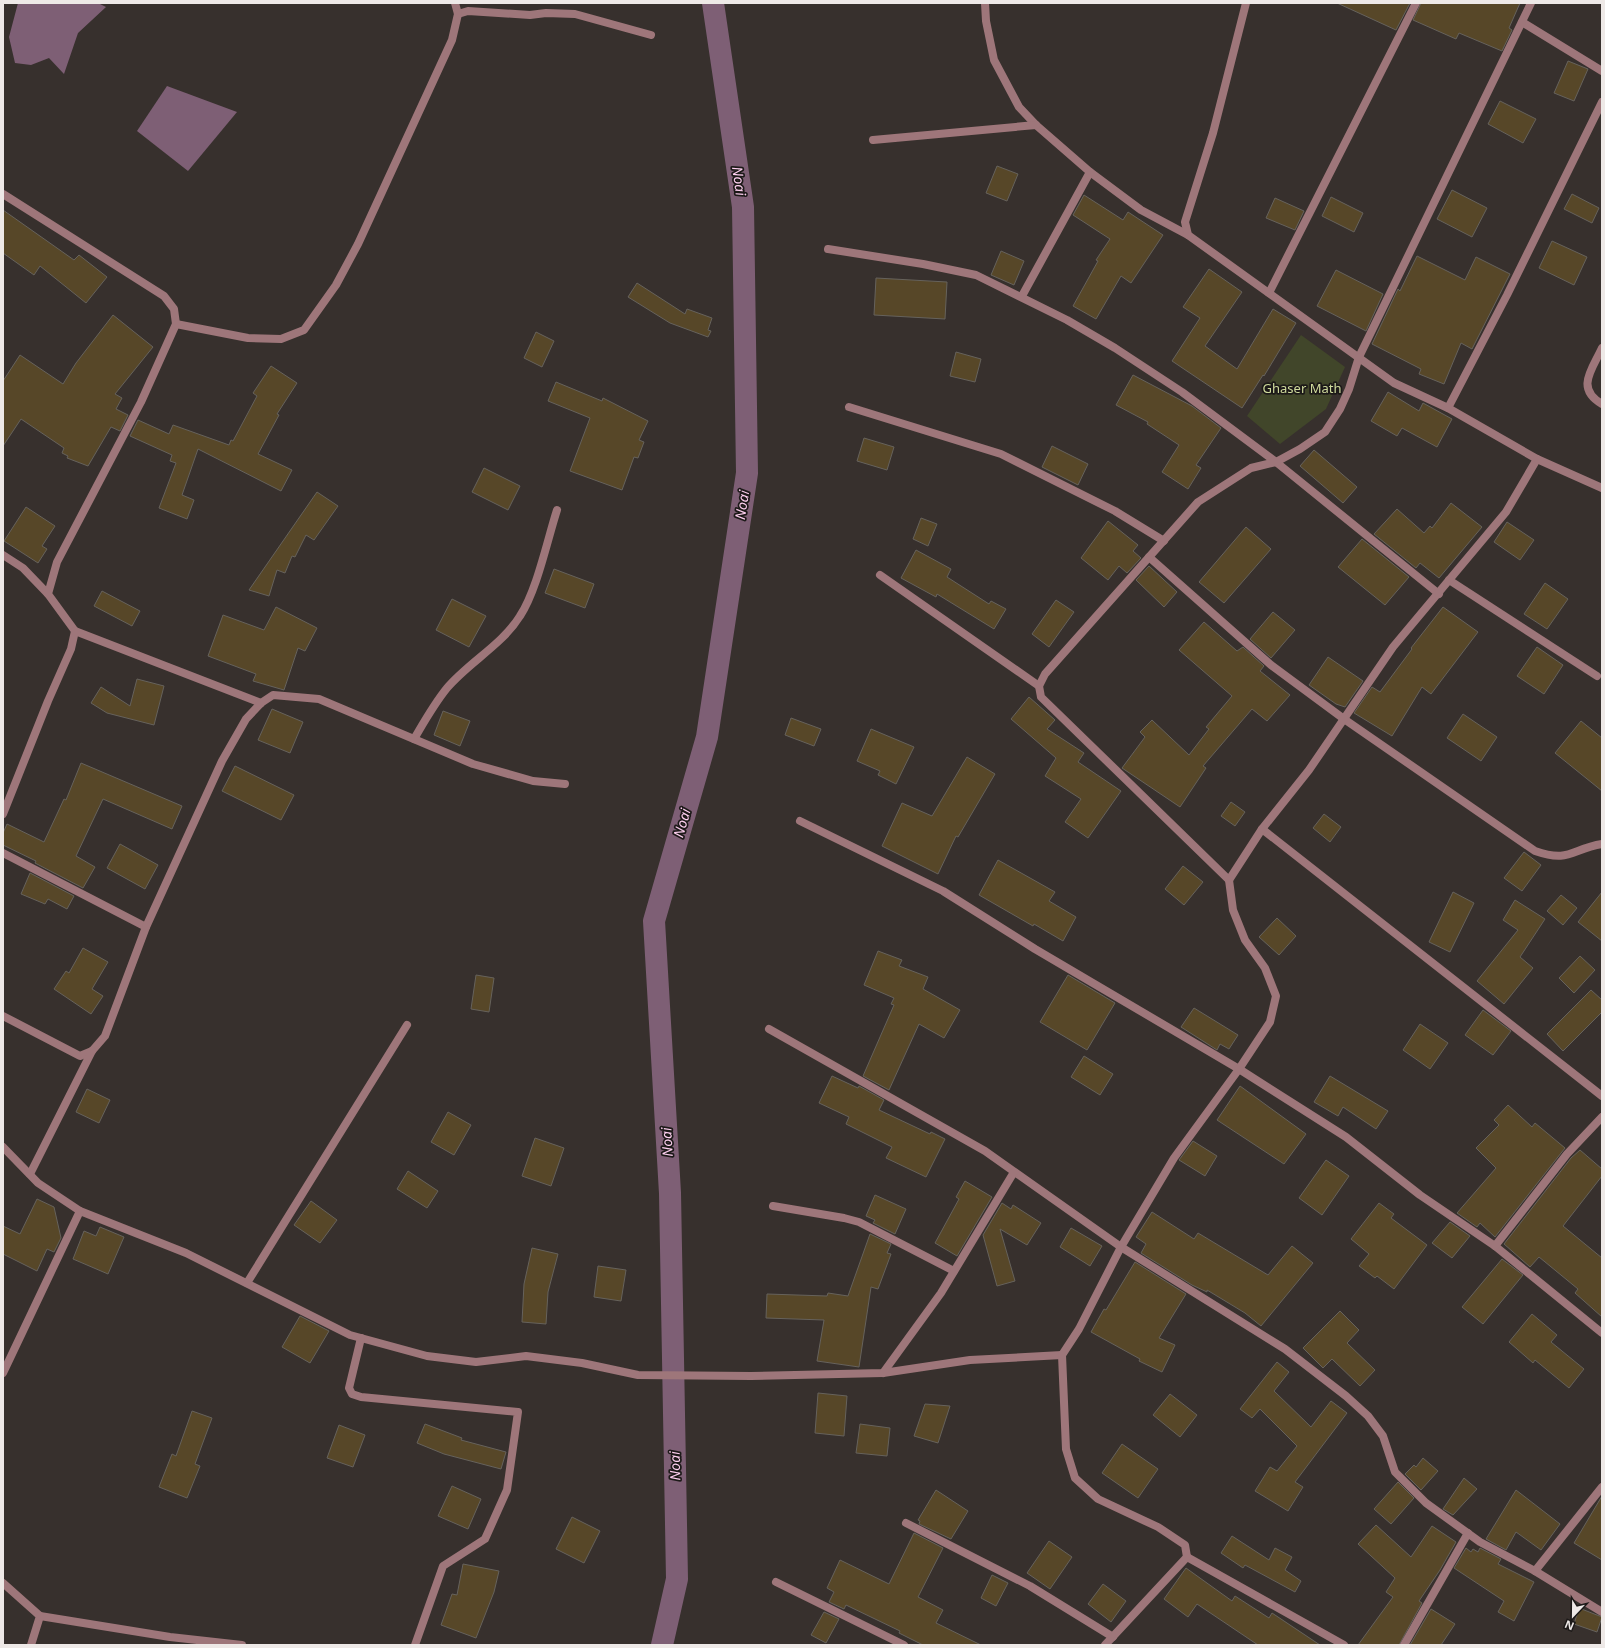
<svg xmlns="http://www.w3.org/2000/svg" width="1605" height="1648" font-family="'Noto Sans',sans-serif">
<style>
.green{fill:#41462a}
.water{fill:#7e5f75}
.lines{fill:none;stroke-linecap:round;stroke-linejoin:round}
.canal{stroke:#7e5f75;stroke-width:22}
.building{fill:#574728;stroke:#66625c}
.minor{stroke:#9e767a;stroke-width:8}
.tertiary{stroke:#9e767a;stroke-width:8}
.labels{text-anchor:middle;stroke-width:3.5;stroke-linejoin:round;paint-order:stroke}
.park-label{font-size:13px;fill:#cfda9c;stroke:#1c1918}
.water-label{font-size:14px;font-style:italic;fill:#fed0f0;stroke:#1c1918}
</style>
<rect width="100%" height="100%" fill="#37302d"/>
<path class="green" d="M1301,335L1345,367L1326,409L1280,444L1247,416Z"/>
<g class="water">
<path d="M18,3H98L106,7L78,33L64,74L49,58L31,65L15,63L9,37Z"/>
<path d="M167,86L237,112L188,171L137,131Z"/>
</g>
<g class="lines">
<path class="canal" d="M662,1645L677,1579L670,1193L654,921L707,737L747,473L743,207L713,3"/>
</g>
<g class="building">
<path d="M1337,3H1410L1396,30Z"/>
<path d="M1421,3H1520L1509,28L1512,30L1502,51L1459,33L1456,39L1413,20Z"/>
<path d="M1568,61L1588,69L1574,101L1554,93Z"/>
<path d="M1500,101L1536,119L1523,143L1488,124Z"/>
<path d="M997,166L1018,174L1007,201L986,193Z"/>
<path d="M1452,190L1487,208L1472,237L1437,219Z"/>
<path d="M1572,194L1599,208L1592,223L1564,209Z"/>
<path d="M1084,195L1123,220L1128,212L1163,235L1131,283L1121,276L1096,319L1073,306L1098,261L1096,260L1110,239L1073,215Z"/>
<path d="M1331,197L1363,213L1354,232L1322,216Z"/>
<path d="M1275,198L1304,211L1295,230L1266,218Z"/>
<path d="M3,210L74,260L79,255L107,277L86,303L40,266L34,275L3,253Z"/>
<path d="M1552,241L1587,257L1574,285L1539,268Z"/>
<path d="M1001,251L1024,261L1014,285L991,275Z"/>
<path d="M1417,256L1465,280L1476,257L1510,274L1472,349L1461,343L1444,384L1419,374L1421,369L1372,344L1398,289L1400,291Z"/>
<path d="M1209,269L1242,292L1205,346L1237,369L1273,309L1296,323L1264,376L1263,375L1242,408L1172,361L1200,318L1183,307Z"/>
<path d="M1336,270L1383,294L1366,331L1317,306Z"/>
<path d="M876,278L947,282L945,319L874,315Z"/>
<path d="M637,283L685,314L687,309L712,318L708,330L711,331L708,337L670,323L628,297Z"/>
<path d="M113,315L153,347L115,394L122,398L116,409L128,415L120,431L111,427L88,466L67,458L68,456L62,453L64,448L21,419L3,446V381L20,355L63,384L76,363Z"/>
<path d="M536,332L554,341L542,367L524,358Z"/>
<path d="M956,352L981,359L975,382L950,376Z"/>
<path d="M271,366L297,383L277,414L279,415L258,454L292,470L281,491L198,449L182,495L194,500L187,519L159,508L176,463L170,461L172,455L130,436L138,420L169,434L173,425L229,445L231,440L233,441L257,396L253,393Z"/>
<path d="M1133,375L1192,406L1221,428L1196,465L1201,468L1188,489L1162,472L1179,445L1147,424L1148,422L1116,405Z"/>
<path d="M556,382L602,401L603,398L648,421L639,440L644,442L638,458L634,457L622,490L570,471L590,418L548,401Z"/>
<path d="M1388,392L1419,411L1423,403L1452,419L1437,447L1402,428L1397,436L1371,421Z"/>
<path d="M864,438L894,447L887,470L857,461Z"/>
<path d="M1052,446L1088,464L1078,485L1042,467Z"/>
<path d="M1314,450L1357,487L1343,503L1300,466Z"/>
<path d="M484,468L520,486L508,510L472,492Z"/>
<path d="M317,492L338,506L314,540L306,535L295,557L292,556L285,573L277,570L269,596L249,590Z"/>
<path d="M1451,503L1482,527L1439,578L1420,563L1416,568L1374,534L1397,509L1424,533L1430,526L1432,528Z"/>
<path d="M26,507L55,526L42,546L47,549L38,563L4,541Z"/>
<path d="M921,518L937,524L928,546L913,539Z"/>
<path d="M1108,521L1138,545L1133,551L1141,558L1127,573L1119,566L1108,580L1081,558Z"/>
<path d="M1507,522L1534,540L1520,560L1494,542Z"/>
<path d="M1246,527L1271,549L1224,603L1199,582Z"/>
<path d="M1362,539L1409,577L1385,605L1338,567Z"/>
<path d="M916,550L951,569L947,577L989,604L991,601L1006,609L994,629L937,594L936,597L901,578Z"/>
<path d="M1149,566L1177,592L1164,607L1136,580Z"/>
<path d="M554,569L594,584L585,608L545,593Z"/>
<path d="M1545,583L1568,599L1547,629L1524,614Z"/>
<path d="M102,591L140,611L132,626L94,606Z"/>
<path d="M452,599L486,616L469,647L436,630Z"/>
<path d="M1056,600L1074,612L1049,647L1032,634Z"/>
<path d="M276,607L317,628L305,651L298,648L284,690L253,681L256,674L208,656L223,615L264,630Z"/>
<path d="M1443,607L1478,632L1431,694L1422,687L1392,736L1354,713L1372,687L1380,692L1412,649L1411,648Z"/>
<path d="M1273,612L1295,630L1271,658L1250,639Z"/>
<path d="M1204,622L1237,651L1243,647L1264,666L1260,671L1290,695L1267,721L1252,709L1203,766L1206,768L1180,807L1122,768L1145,737L1140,732L1152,720L1189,755L1209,729L1206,727L1232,696L1179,650Z"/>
<path d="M1537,647L1563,665L1544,694L1517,676Z"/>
<path d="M1328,657L1363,681L1345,707L1336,704L1309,685Z"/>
<path d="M137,679L164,686L154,725L107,713L91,703L101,687L130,706Z"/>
<path d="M1029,697L1055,720L1047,729L1084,753L1078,762L1121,791L1088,838L1065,822L1081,799L1045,776L1056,758L1011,719Z"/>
<path d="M272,709L303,722L290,753L258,740Z"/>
<path d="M443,711L470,721L460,746L434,735Z"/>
<path d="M1463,714L1497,737L1481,761L1447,738Z"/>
<path d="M791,718L821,729L814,746L785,735Z"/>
<path d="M1581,721L1602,738V791L1555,753Z"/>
<path d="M871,729L914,747L896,784L878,775L880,771L857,761Z"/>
<path d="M967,757L995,774L958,837L956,836L938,874L882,846L902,803L932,816Z"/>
<path d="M81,763L182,806L172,829L103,799L76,856L95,867L83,888L35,863L36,861L3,845V833L7,824L44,842L64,799L66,800Z"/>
<path d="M235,766L294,795L281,820L222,791Z"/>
<path d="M1231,802L1245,812L1235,826L1221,816Z"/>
<path d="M1324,814L1341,827L1330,842L1313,828Z"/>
<path d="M120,844L158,865L145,889L107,868Z"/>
<path d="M1524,852L1541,865L1522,891L1504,878Z"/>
<path d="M998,860L1055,892L1049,901L1076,917L1063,941L1034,924L1033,926L979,895Z"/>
<path d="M1183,866L1203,882L1184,905L1165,889Z"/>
<path d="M30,873L74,896L67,909L48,899L45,904L21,894Z"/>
<path d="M1453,892L1474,903L1450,952L1429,942Z"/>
<path d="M1602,892V941L1578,922Z"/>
<path d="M1561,895L1577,908L1563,925L1547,911Z"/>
<path d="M1515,900L1545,919L1520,957L1533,968L1504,1004L1477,981L1518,930L1503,920Z"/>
<path d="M1277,918L1296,936L1279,955L1259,937Z"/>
<path d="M83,948L108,962L92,989L103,996L91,1014L54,989L66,971L69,973Z"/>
<path d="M878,951L902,960L899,966L928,977L923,989L960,1010L944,1038L919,1024L889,1090L863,1076L894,1005L891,1004L894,998L864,985Z"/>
<path d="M1580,956L1595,970L1574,993L1559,978Z"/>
<path d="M476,975L494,978L489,1012L471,1009Z"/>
<path d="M1068,975L1115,1003L1087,1050L1040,1022Z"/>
<path d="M1591,990L1602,1000V1012L1563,1051L1547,1034Z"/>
<path d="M1194,1008L1238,1035L1229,1049L1220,1044L1217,1050L1181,1027Z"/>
<path d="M1483,1010L1511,1031L1493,1055L1465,1035Z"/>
<path d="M1420,1024L1448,1043L1430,1069L1403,1050Z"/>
<path d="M1084,1056L1113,1074L1100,1095L1071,1077Z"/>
<path d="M832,1076L858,1088L859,1086L884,1100L879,1110L930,1134L931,1132L945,1139L926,1177L886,1158L892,1147L846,1124L849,1117L819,1103Z"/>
<path d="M1330,1076L1388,1111L1376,1129L1343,1107L1338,1116L1314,1102Z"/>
<path d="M1240,1086L1306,1134L1284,1164L1217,1120Z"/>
<path d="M87,1089L110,1100L99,1123L76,1112Z"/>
<path d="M1508,1105L1532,1127L1535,1123L1565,1148L1495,1237L1480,1223L1477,1227L1457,1213L1496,1168L1476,1148L1499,1125L1494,1120Z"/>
<path d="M448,1112L471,1125L454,1155L431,1142Z"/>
<path d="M535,1138L564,1148L551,1186L522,1176Z"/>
<path d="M1193,1141L1217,1156L1205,1176L1179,1160Z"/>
<path d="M1580,1150L1602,1169V1176L1563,1226L1602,1258V1317L1575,1293L1578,1289L1539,1257L1530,1267L1504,1244L1571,1158Z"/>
<path d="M1326,1160L1349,1176L1322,1215L1299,1198Z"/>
<path d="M408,1171L438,1191L427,1208L397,1189Z"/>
<path d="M965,1181L992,1197L957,1256L935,1243L959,1199L956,1197Z"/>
<path d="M875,1195L906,1209L895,1234L873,1223L875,1220L866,1216Z"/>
<path d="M37,1199L54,1207L61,1238L54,1252L47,1249L37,1271L3,1254V1226L20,1234Z"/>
<path d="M311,1201L337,1220L320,1243L294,1225Z"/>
<path d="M1002,1203L1011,1209L1013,1205L1041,1223L1027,1245L1000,1229L1015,1281L997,1286L983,1235Z"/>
<path d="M1379,1203L1394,1214L1391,1218L1427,1245L1394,1289L1377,1276L1375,1278L1359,1266L1369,1254L1351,1239Z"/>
<path d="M1152,1212L1194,1239L1198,1233L1268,1275L1292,1246L1313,1263L1261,1326L1245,1313L1207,1290V1292L1192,1285L1141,1253L1146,1244L1136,1237Z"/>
<path d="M1450,1222L1470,1236L1452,1258L1432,1243Z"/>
<path d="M100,1227L124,1237L108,1274L73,1259L84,1231L96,1236Z"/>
<path d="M1071,1228L1102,1246L1090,1266L1060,1247Z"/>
<path d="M870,1234L891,1244L887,1253L891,1254L878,1289L871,1287L859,1367L817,1361L824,1320L766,1318L767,1294L827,1296L828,1293L848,1296Z"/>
<path d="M532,1248L558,1254L548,1292L546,1324L522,1322L524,1284Z"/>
<path d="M1502,1259L1523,1275L1483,1324L1462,1307Z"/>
<path d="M1135,1262L1186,1294L1159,1338L1175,1345L1162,1372L1139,1361L1140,1359L1091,1332L1104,1309L1106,1310Z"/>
<path d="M598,1266L626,1270L621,1301L594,1297Z"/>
<path d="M1340,1311L1359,1330L1347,1343L1375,1370L1360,1386L1332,1359L1323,1368L1303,1348Z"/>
<path d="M1532,1314L1557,1335L1551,1342L1584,1369L1569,1388L1535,1360L1533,1363L1509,1342Z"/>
<path d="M300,1316L329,1331L310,1363L282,1347Z"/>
<path d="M1277,1362L1289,1372L1274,1391L1311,1427L1331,1401L1347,1413L1295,1482L1303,1487L1288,1511L1255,1491L1270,1467L1277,1471L1297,1446L1260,1409L1252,1418L1240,1409Z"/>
<path d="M818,1393L847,1396L844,1436L815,1433Z"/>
<path d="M1170,1394L1197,1415L1180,1437L1153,1415Z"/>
<path d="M925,1404L950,1406L938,1443L914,1436Z"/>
<path d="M192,1411L212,1418L195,1464L200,1466L187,1498L159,1487L172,1454L176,1456Z"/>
<path d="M425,1424L462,1438L461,1440L506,1452L501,1469L444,1454L417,1443Z"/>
<path d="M860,1424L890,1428L887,1456L856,1453Z"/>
<path d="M339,1425L365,1435L353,1467L327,1458Z"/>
<path d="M1122,1444L1158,1469L1138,1498L1102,1473Z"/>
<path d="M1423,1458L1438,1471L1421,1490L1405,1474L1414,1465L1416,1467Z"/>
<path d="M1464,1478L1477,1489L1453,1515L1443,1509Z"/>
<path d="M1398,1482L1414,1498L1391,1524L1374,1509Z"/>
<path d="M452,1486L481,1499L468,1529L438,1516Z"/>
<path d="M936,1490L968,1511L951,1539L919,1524L920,1521L918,1520Z"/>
<path d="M1516,1490L1560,1524L1541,1550L1516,1532L1506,1550L1486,1539Z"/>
<path d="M1602,1496V1560L1574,1543Z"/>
<path d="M572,1517L600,1531L584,1563L556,1549Z"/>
<path d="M1376,1525L1411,1557L1432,1526L1456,1542L1440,1570L1419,1601L1422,1603L1399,1645H1358L1393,1597L1386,1592L1395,1578L1358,1544Z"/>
<path d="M914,1533L943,1548L918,1597L943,1610L936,1623L981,1645H923L899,1633L900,1631L846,1605L844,1609L829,1602L834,1592L827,1588L840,1560L889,1584Z"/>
<path d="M1232,1536L1269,1560L1275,1548L1292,1557L1285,1570L1301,1581L1295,1592L1245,1565L1243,1568L1221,1553Z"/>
<path d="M1049,1541L1072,1557L1050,1589L1027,1573Z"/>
<path d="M1466,1548L1471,1552L1473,1549L1478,1552L1480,1548L1501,1559L1498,1564L1534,1582L1514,1621L1498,1612L1504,1601L1454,1568Z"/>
<path d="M463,1564L499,1571L494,1592L476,1638L441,1625L452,1594L457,1595Z"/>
<path d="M1186,1568L1232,1601L1235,1596L1269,1618L1272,1613L1320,1645H1258L1197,1604L1188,1617L1164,1599Z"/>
<path d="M992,1575L1008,1583L996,1606L981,1598Z"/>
<path d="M1103,1584L1126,1601L1111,1622L1088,1604Z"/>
<path d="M1579,1608L1602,1617L1597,1632L1574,1624Z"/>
<path d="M1431,1609L1455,1624L1441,1645H1410Z"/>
<path d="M824,1612L839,1619L826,1643L811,1635Z"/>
</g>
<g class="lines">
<g class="minor">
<path d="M985,3L986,21L994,60L1019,107L1036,125L1090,172L1141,210L1188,235"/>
<path d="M458,14L468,11L530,15L546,13L575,14L651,35"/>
<path d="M1522,22L1602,71"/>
<path d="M873,140L1036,125"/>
<path d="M3,194L164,296L174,309L176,324L141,402L57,562L48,594L75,631L71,649L48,701L3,814"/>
<path d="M828,249L923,264L976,275L1067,320L1115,348L1182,392L1276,462L1439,594"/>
<path d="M1269,293L1416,3"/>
<path d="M1022,296L1090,172"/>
<path d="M176,324L248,338L281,339L304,330L336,285L358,244L452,40L458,14L455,3"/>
<path d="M1602,348C1592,370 1575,388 1602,404"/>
<path d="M1359,357L1531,3"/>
<path d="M849,407L1001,454L1115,511L1164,541"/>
<path d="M1448,408L1507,295L1602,102"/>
<path d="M3,555L23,568L48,594"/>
<path d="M1149,557L1271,665L1344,719L1535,851C1570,863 1571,849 1602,844"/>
<path d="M880,575L1039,686"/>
<path d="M1449,580L1597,676"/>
<path d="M75,631L261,703"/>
<path d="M414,739C424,722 434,704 447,688C469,662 502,645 520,616C537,590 547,541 557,510"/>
<path d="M800,821L943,891L1035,949L1239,1069L1346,1137L1420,1195L1495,1246L1602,1333"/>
<path d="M1262,829L1602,1096"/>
<path d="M3,853L146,927"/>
<path d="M1229,880L1262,829L1309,770L1393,647L1506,512L1537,459"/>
<path d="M3,1016L80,1056L92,1051L105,1036L146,927L222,761L246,719L261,703L273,695L319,699L473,764L533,781L565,784"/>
<path d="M769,1029L985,1151L1121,1247L1285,1349L1346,1396L1368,1416L1383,1436L1395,1472L1426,1503L1480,1542L1535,1571L1602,1612"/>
<path d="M3,1147L38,1183L80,1211L186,1253L350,1335L427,1356L476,1362L526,1356L582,1363L638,1375L751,1376L883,1373L970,1360L1062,1355"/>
<path d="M30,1174L92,1051"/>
<path d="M773,1206L844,1218L859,1222L954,1271"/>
<path d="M1495,1246L1567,1154L1602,1117"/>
<path d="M247,1283L407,1025"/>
<path d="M361,1338L349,1388L352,1394L361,1397L518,1412L507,1490L485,1539L443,1566L415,1645"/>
<path d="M3,1373L80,1211"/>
<path d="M883,1373L941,1293L1014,1172"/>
<path d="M906,1523L1030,1586L1113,1637"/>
<path d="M1535,1571L1602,1487"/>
<path d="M776,1582L904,1645"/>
<path d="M3,1583L40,1616L31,1645"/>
<path d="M40,1616L170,1637L242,1645"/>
<path d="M1404,1645L1468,1533"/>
</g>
<g class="tertiary">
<path d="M1246,3L1213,133L1185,222L1188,235L1394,383L1448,408L1537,459L1602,488"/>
<path d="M1187,1557L1344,1645"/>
<path d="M1105,1645L1187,1557L1185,1545L1158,1527L1098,1499L1075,1478L1066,1449L1062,1355L1079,1329L1121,1247L1174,1158L1239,1069L1270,1022L1276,996L1265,968L1245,940L1233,910L1229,880L1041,697L1039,686L1045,674L1198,502L1251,468L1276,462L1300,449L1325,432L1340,409L1349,389L1359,357"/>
</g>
</g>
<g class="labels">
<g class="park-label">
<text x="1302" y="393">Ghaser Math</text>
</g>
<g class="water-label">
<text transform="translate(739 181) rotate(82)" y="5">Noai</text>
<text transform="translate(742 505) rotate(-81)" y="5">Noai</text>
<text transform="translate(682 823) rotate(-74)" y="5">Noai</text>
<text transform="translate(667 1142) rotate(-93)" y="5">Noai</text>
<text transform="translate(675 1466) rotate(-91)" y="5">Noai</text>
</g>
</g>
<rect width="1605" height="1648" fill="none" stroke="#eee9e7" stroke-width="8"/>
<g transform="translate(1573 1616) rotate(202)" stroke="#1c1918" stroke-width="3" paint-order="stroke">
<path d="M0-3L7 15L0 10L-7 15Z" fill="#eee9e7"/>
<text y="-6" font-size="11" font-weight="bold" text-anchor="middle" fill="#eee9e7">N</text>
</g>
</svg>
